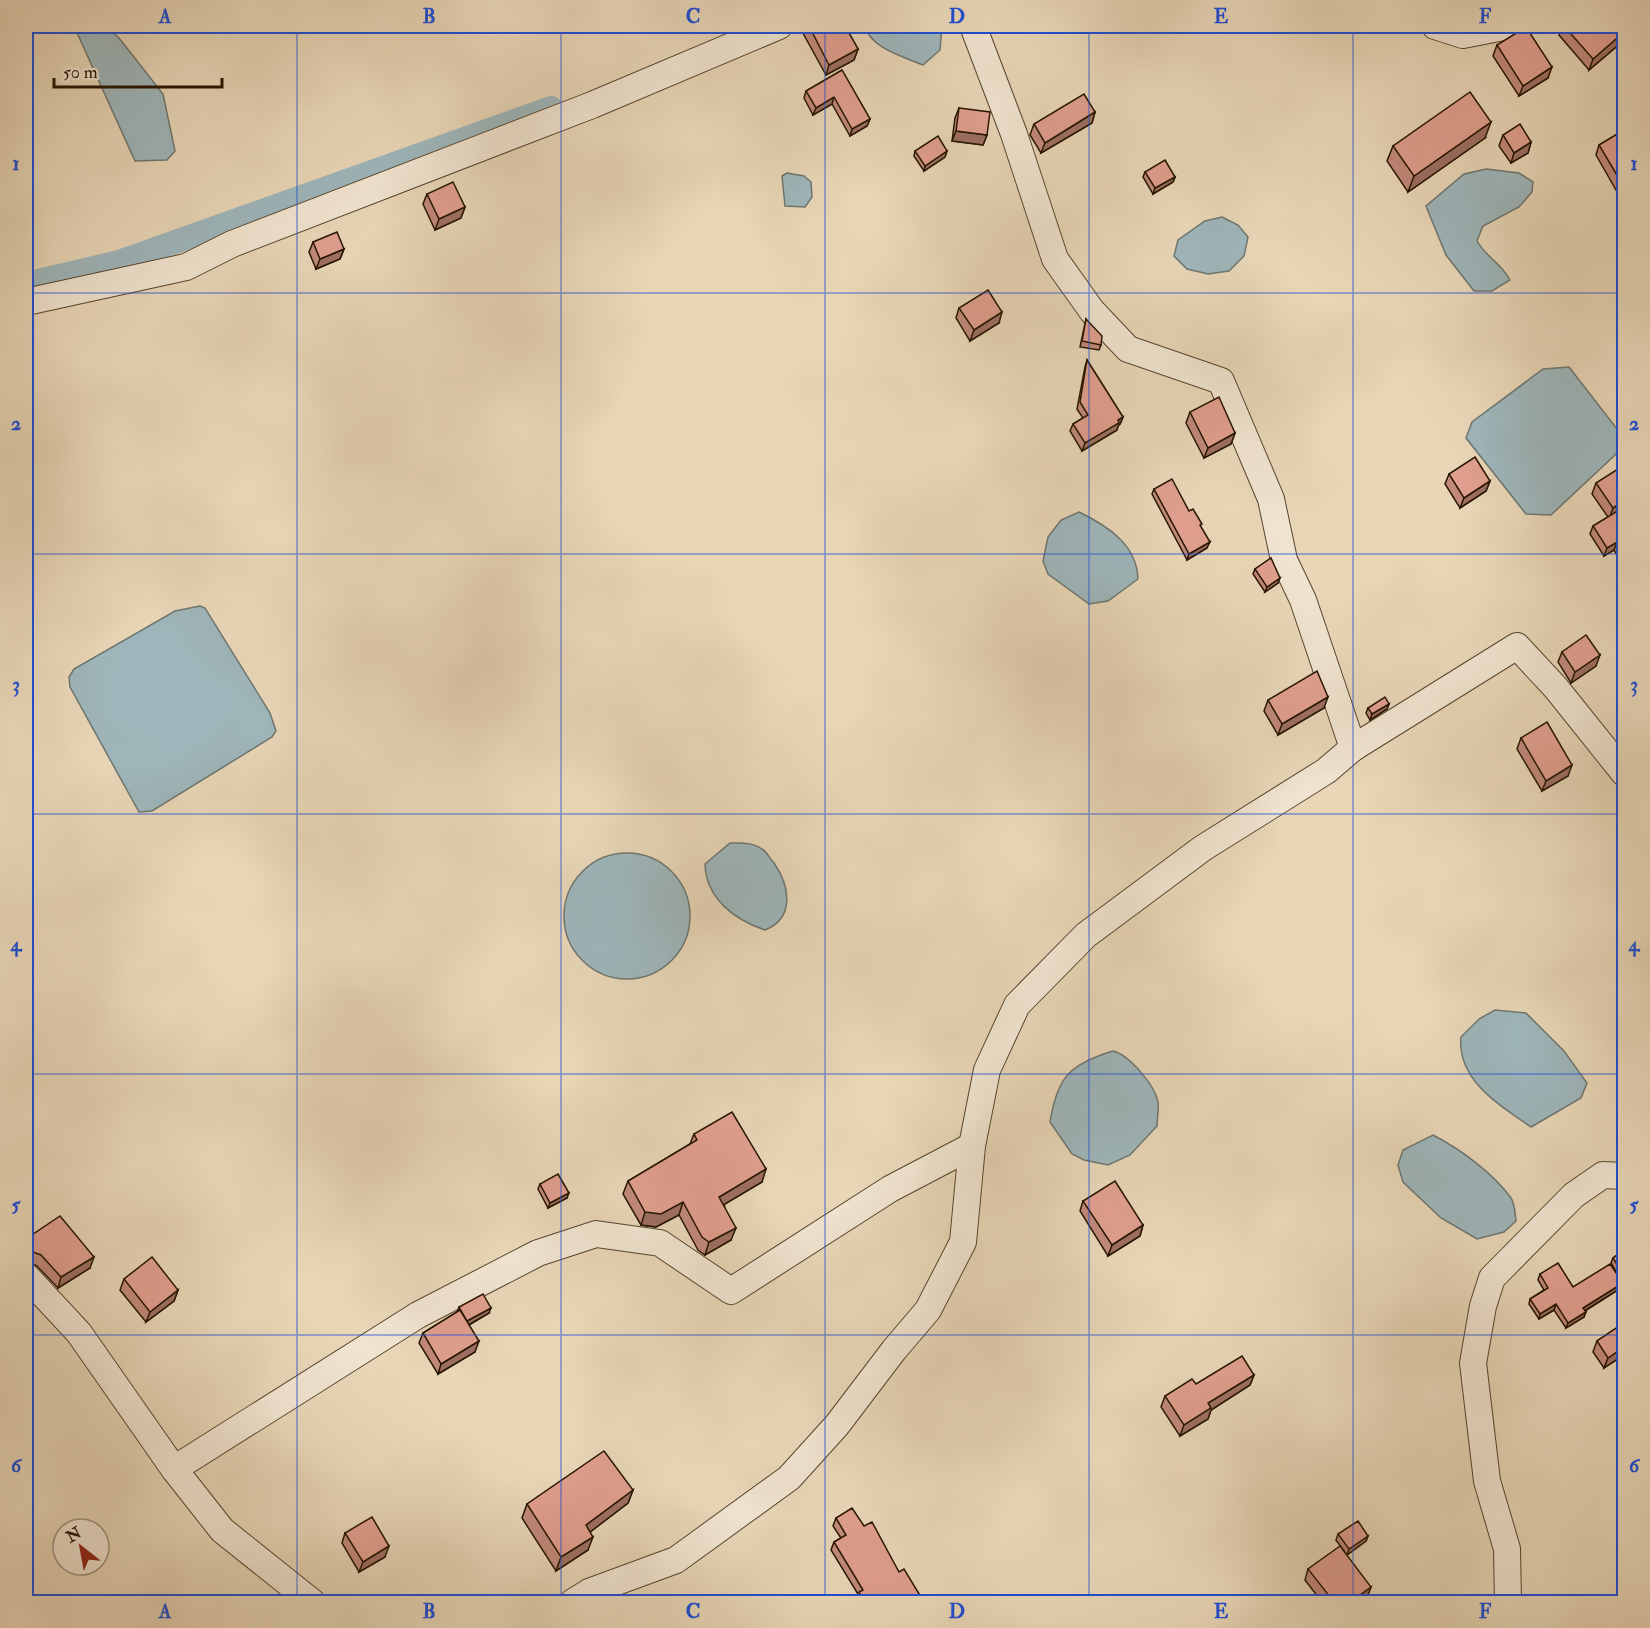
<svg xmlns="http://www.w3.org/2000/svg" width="1650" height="1628" font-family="'IM FELL Double Pica',serif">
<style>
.water{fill:#9eb6bb;stroke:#6e7670;stroke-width:1.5}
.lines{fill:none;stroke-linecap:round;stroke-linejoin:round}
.canal{stroke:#9eb6bb;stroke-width:24}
.minor-casing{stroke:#56452e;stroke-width:28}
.minor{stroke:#f0e4d0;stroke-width:26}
.wall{fill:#c1897a;stroke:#261500;stroke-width:1.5}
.shaded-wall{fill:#9d6f63;stroke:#261500;stroke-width:1.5}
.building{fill:#e09f8e;stroke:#261500;stroke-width:1.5}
.grid{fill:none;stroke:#1d4ed8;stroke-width:1.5;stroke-opacity:0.55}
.neatline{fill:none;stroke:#1d4ed8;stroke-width:2}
.grid-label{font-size:20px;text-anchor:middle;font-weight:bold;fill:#1d4ed8}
</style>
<rect width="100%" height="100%" fill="#e8d6b7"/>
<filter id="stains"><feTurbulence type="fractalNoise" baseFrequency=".00333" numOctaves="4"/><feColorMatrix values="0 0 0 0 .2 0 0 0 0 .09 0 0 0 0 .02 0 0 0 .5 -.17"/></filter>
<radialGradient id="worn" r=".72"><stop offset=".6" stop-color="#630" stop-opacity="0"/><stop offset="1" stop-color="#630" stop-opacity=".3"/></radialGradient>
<g class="water">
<path d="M74,26H105L119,38L163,94L175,151L167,160L135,161Z"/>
<path d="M865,26H942L940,50L923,65C904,57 870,48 865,26Z"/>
<path d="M1486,169L1519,173L1533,182L1532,192L1519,207L1483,226L1477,241C1486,257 1502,264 1510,280L1492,291H1474L1446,255L1426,206L1464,174Z"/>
<path d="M787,173L804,176L811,182L812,197L805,207L785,206L782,176Z"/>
<path d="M1222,217L1238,225L1248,237L1244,256L1229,271L1208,274L1187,269L1174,256L1178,240L1205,221Z"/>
<path d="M1569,367L1624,438L1616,454L1551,515L1526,514L1466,438L1472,422L1543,369Z"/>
<path d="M1079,512C1108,526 1137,545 1138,579L1108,601L1089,604L1048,574L1043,561L1048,537L1061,520Z"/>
<path d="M200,606L205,608L270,713L276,731L272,737L152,811L139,812L70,687L69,677L74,669L175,611Z"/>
<path d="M730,843C741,843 752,842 762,849C767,852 770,859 774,863C790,886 795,918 765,930C735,920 706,899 705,864Z"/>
<circle cx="627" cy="916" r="63"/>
<path d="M1495,1010L1526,1013L1564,1051L1587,1083L1581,1098L1531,1127C1499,1105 1457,1080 1461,1037L1479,1019Z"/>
<path d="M1113,1051C1129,1055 1155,1085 1158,1102C1159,1110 1157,1119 1157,1126L1130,1155L1108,1165L1084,1160L1072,1154L1050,1122C1057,1077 1070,1064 1113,1051Z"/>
<path d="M1433,1135C1460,1149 1493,1173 1511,1198C1515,1204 1515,1214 1516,1221L1504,1232L1477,1239L1441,1218L1403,1182L1398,1165L1403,1150Z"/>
</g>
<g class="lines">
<path class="canal" d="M26,284L119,262L551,108"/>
<defs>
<g id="minor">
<path d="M1435,26L1463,35L1509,26"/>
<path d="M26,302L186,267L232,244L592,105L779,26"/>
<path d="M1353,748L1517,646L1556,688L1624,773"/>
<path d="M26,1276L79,1333L174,1469L222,1530L312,1602"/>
<path d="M174,1469L418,1315L538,1253L596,1234L660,1243L731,1291L890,1189L972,1146"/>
<path d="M573,1602L589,1592L676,1560L789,1478L837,1425L894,1350L928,1310L963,1242L972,1146L987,1070L1017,1005L1086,935L1203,848L1326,771L1353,748L1303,600L1284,560L1271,499L1221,381L1128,349L1092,311L1055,259L1014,134L973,26"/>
<path d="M1508,1602L1507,1549L1487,1481L1473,1363L1483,1306L1492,1278L1574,1195L1603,1175L1624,1176"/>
</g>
</defs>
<use href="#minor" class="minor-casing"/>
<use href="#minor" class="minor"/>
</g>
<g class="wall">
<path d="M799,26H845L858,49L854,60L826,75Z"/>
<path d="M1562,26H1623L1624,28V36L1623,41L1589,70L1559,35Z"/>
<path d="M1497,45L1548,78L1519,96L1493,56Z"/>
<path d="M842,70L870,119L867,126L850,136L832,104L813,115L804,98L806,91Z"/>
<path d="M959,108L987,135L983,145L952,141L955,118Z"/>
<path d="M1095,112L1092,123L1041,153L1030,135L1034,124Z"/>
<path d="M1624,130V204L1596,155L1599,145Z"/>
<path d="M1503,135L1531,142L1528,153L1511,163L1499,146Z"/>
<path d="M1485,138L1408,192L1387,161L1393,146Z"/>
<path d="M915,151H947L945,157L924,171L914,156Z"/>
<path d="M1145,172L1175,177L1173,182L1153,194L1143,177Z"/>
<path d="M427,194L465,207L461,218L435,230L423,204Z"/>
<path d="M313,242L344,249L340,259L316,269L309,252Z"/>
<path d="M959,308L999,323L970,341L956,318Z"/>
<path d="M1086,319L1101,345L1099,350L1080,347Z"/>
<path d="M1087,360L1123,417L1120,424L1118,426L1117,430L1082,451L1070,431L1073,424L1083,418L1077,409L1085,367Z"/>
<path d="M1190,412L1235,433L1231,444L1204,458L1186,423Z"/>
<path d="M1624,472V568L1614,550L1604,556L1590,534L1593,526L1608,517L1592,494L1596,483Z"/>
<path d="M1449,474L1490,481L1486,491L1460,508L1445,484Z"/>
<path d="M1154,489L1189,511L1201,527L1207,548L1187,560L1152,494Z"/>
<path d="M1255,569L1278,583L1265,592L1253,574Z"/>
<path d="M1562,652L1596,666L1571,683L1558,662Z"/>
<path d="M1268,700L1324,708L1278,735L1264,711Z"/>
<path d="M1389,704L1387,709L1370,720L1366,713L1368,708Z"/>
<path d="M1521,738L1568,776L1542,791L1517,749Z"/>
<path d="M694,1134L762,1182L724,1204L731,1240L705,1255L698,1250L679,1215L656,1227L641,1225L623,1194L628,1181L690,1144Z"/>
<path d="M540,1184L567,1198L548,1208L538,1189Z"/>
<path d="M1083,1201L1143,1225L1140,1236L1108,1256L1080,1211Z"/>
<path d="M26,1239L90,1268L58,1288L37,1266L26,1261Z"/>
<path d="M1624,1250V1277L1621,1280L1611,1263L1613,1258Z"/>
<path d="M1540,1274L1573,1287L1621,1288L1585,1311L1584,1317L1566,1328L1554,1310L1539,1319L1529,1304L1530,1299L1544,1290L1538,1280Z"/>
<path d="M124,1279L178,1290L174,1301L146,1322L120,1290Z"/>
<path d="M459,1307L489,1313L469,1325L475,1352L438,1374L419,1343L423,1333L457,1312Z"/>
<path d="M1624,1323L1604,1368L1593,1352L1597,1341Z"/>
<path d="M1254,1375L1250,1385L1211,1410L1208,1419L1180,1436L1161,1407L1165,1396L1196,1384Z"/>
<path d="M633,1490L628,1503L590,1532L588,1550L556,1571L522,1518L527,1504Z"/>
<path d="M836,1518L864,1526L899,1572L924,1602H857L856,1600L858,1594L831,1550L834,1542L841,1538L833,1526Z"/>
<path d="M345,1533L385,1557L359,1572L342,1543Z"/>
<path d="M1338,1534L1368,1536L1366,1541L1347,1555L1336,1540Z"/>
<path d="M1308,1569L1371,1587L1367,1597L1360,1602H1322L1305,1580Z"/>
</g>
<g class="shaded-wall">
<path d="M1624,32V36L1623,41L1589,70L1593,59Z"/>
<path d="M858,49L854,60L826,75L829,65Z"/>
<path d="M1552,67L1548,78L1519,96L1523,86Z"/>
<path d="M834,97L832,104L813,115L816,108Z"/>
<path d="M1095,112L1092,123L1041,153L1045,143Z"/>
<path d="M870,119L867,126L850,136L852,129Z"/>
<path d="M1491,122L1485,138L1408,192L1414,176Z"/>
<path d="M956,131L987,135L983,145L952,141Z"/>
<path d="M1531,142L1528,153L1511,163L1514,153Z"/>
<path d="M947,151L945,157L924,171L925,166Z"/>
<path d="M1175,177L1173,182L1153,194L1155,188Z"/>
<path d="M465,207L461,218L435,230L439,219Z"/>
<path d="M344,249L340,259L316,269L320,259Z"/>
<path d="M1002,312L999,323L970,341L974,330Z"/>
<path d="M1123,417L1120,424L1118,426L1117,430L1082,451L1085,443Z"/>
<path d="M1235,433L1231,444L1204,458L1208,448Z"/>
<path d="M1490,481L1486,491L1460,508L1464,498Z"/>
<path d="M1624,501V509L1609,519L1613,508Z"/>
<path d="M1210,542L1207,548L1187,560L1189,554Z"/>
<path d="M1617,542L1614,550L1604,556L1607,548Z"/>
<path d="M1280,578L1278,583L1265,592L1267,587Z"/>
<path d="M1600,655L1596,666L1571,683L1575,672Z"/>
<path d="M1328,697L1324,708L1278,735L1282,724Z"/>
<path d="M1389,704L1387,709L1370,720L1372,714Z"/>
<path d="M1572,765L1568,776L1542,791L1546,781Z"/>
<path d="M766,1169L762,1182L715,1210L719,1197Z"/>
<path d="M569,1193L567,1198L548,1208L550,1203Z"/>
<path d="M683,1202L679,1215L656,1227L641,1225L645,1212Z"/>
<path d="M1143,1225L1140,1236L1108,1256L1112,1245Z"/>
<path d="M736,1228L731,1240L705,1255L709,1242Z"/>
<path d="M94,1257L90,1268L58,1288L61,1277Z"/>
<path d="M1623,1283L1621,1288L1581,1313L1583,1308Z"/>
<path d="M178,1290L174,1301L146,1322L150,1312Z"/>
<path d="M1556,1304L1554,1310L1539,1319L1540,1314Z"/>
<path d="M491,1308L489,1313L465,1327L467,1321Z"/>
<path d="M1586,1312L1584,1317L1566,1328L1568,1323Z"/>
<path d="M479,1341L475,1352L438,1374L441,1364Z"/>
<path d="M1624,1347V1355L1604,1368L1608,1358Z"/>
<path d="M1254,1375L1250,1385L1211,1410L1208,1419L1180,1436L1184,1425L1208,1403Z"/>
<path d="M633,1490L628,1503L581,1539L586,1525Z"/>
<path d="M1368,1536L1366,1541L1347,1555L1349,1549Z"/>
<path d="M593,1537L588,1550L556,1571L561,1557Z"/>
<path d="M389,1546L385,1557L359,1572L363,1562Z"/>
<path d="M1371,1587L1367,1597L1360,1602H1350Z"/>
</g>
<g class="building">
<path d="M809,26H845L858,49L829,65Z"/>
<path d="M1564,26H1623L1624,28V32L1593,59Z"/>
<path d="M1526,27L1552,67L1523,86L1497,45Z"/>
<path d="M842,70L870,119L852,129L834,97L816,108L806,91Z"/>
<path d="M1470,92L1491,122L1414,176L1393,146Z"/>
<path d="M1084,94L1095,112L1045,143L1034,124Z"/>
<path d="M959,108L990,112L987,135L956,131Z"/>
<path d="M1520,124L1531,142L1514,153L1503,135Z"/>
<path d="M1624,130V187L1599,145Z"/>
<path d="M938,136L947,151L925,166L915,151Z"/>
<path d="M1165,160L1175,177L1155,188L1145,172Z"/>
<path d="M453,182L465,207L439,219L427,194Z"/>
<path d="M337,232L344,249L320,259L313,242Z"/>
<path d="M988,290L1002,312L974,330L959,308Z"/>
<path d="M1086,319L1102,336L1101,345L1082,341Z"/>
<path d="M1087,360L1123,417L1118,420L1119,423L1085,443L1073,424L1088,415L1080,402Z"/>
<path d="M1219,397L1235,433L1208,448L1190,412Z"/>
<path d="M1475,457L1490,481L1464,498L1449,474Z"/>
<path d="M1621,467L1624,472V501L1613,508L1596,483Z"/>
<path d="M1172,479L1189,511L1193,509L1202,524L1200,525L1210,542L1189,554L1154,489Z"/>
<path d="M1624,507V555L1617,542L1607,548L1593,526Z"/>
<path d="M1271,558L1280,578L1267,587L1255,569Z"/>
<path d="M1586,635L1600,655L1575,672L1562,652Z"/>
<path d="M1317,671L1328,697L1282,724L1268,700Z"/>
<path d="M1385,697L1389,704L1372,714L1368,708Z"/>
<path d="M1547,722L1572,765L1546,781L1521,738Z"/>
<path d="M732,1112L766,1169L719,1197L736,1228L709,1242L702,1237L683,1202L661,1214L645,1212L628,1181L697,1140L694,1134Z"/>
<path d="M558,1174L569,1193L550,1203L540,1184Z"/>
<path d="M1115,1181L1143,1225L1112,1245L1083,1201Z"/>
<path d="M60,1216L94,1257L61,1277L41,1255L30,1251L26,1245V1239Z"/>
<path d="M1624,1250V1273L1623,1274L1613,1258Z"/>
<path d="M152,1257L178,1290L150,1312L124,1279Z"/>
<path d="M1558,1263L1573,1287L1610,1264L1623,1283L1583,1308L1586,1312L1568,1323L1556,1304L1540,1314L1530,1299L1548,1288L1540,1274Z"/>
<path d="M483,1294L491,1308L467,1321L459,1307Z"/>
<path d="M460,1310L479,1341L441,1364L423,1333Z"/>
<path d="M1624,1323V1347L1608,1358L1597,1341Z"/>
<path d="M1242,1356L1254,1375L1208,1403L1211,1408L1184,1425L1165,1396L1192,1379L1196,1384Z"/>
<path d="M604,1451L633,1490L586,1525L593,1537L561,1557L527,1504Z"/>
<path d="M852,1508L864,1526L872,1522L899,1572L904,1569L924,1602H864L859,1592L863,1590L834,1542L846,1535L836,1518Z"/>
<path d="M372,1517L389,1546L363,1562L345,1533Z"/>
<path d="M1358,1521L1368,1536L1349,1549L1338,1534Z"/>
<path d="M1340,1546L1371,1587L1350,1602H1334L1308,1569Z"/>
</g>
<path class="grid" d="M297,26V1602M561,26V1602M825,26V1602M1089,26V1602M1353,26V1602M26,293H1624M26,554H1624M26,814H1624M26,1074H1624M26,1335H1624"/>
<rect width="1650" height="1628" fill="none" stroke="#e8d6b7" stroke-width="66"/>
<g transform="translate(81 1547) rotate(329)"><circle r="28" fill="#f0e4d0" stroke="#9f917d" stroke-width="1.5"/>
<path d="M0-4.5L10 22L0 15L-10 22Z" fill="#8f2418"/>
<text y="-9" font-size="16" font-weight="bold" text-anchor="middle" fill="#261500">N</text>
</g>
<path d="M54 78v9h168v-9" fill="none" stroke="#261500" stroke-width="3"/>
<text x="63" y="78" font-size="18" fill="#261500" stroke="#f0e4d0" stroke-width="4.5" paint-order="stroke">50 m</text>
<rect x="33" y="33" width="1584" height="1562" class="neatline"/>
<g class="grid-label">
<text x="165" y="23">A</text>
<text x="429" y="23">B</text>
<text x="693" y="23">C</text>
<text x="957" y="23">D</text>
<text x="1221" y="23">E</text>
<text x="1485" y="23">F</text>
<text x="16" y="170">1</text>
<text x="1634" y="170">1</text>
<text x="16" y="430">2</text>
<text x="1634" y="430">2</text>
<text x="16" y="691">3</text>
<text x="1634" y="691">3</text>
<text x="16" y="951">4</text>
<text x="1634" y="951">4</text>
<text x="16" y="1211">5</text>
<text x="1634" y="1211">5</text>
<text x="16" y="1472">6</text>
<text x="1634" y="1472">6</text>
<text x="165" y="1618">A</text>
<text x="429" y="1618">B</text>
<text x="693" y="1618">C</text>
<text x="957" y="1618">D</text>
<text x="1221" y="1618">E</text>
<text x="1485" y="1618">F</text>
</g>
<rect width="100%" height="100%" filter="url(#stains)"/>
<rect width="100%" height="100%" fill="url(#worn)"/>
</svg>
